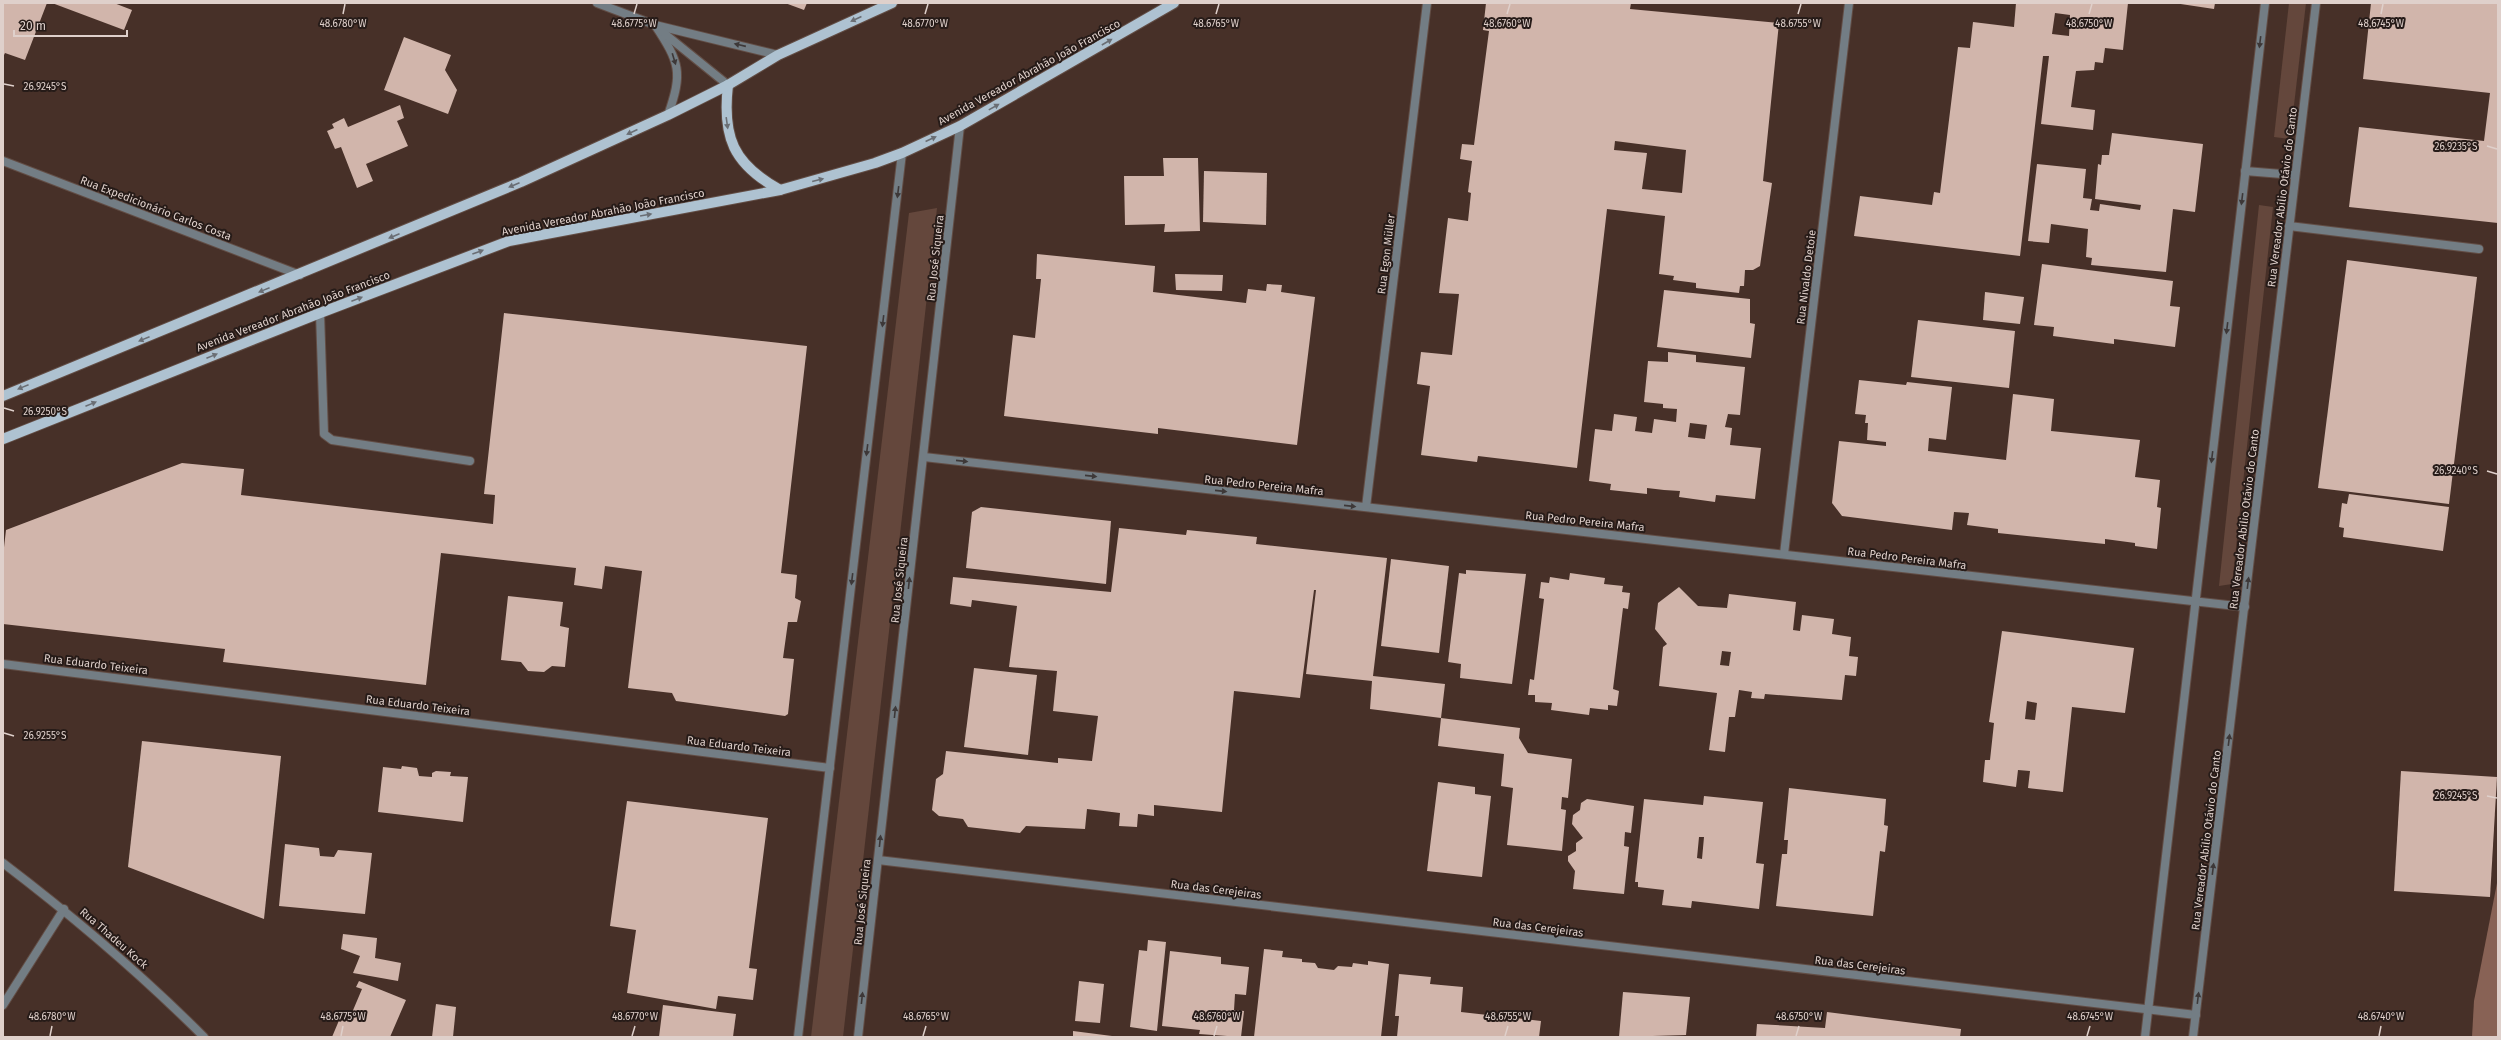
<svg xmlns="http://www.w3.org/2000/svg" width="2501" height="1040" font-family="'Fira Sans',sans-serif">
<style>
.green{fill:#64473c}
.forest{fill:#886255}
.building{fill:#d1b5ab;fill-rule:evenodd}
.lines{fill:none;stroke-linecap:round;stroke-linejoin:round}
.service-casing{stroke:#624d45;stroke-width:10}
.minor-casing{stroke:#624d45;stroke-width:10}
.primary-casing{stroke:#624d45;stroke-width:12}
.service{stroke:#737d84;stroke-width:8}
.minor{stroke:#737d84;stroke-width:8}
.primary{stroke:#aec2d1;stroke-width:10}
.oneway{fill:#6a6e74}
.oneway2{fill:#3d3838}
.ticks{fill:none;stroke:#dfd0cb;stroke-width:1.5}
.labels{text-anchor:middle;stroke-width:4;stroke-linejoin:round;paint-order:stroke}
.street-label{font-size:11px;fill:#dfd0cb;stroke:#261b18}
.ticks-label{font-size:10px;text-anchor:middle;fill:#dfd0cb;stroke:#261b18;stroke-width:4;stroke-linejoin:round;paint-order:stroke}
</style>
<rect width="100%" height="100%" fill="#473028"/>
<g class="green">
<path d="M2289,3H2306L2290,139L2274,137Z"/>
<path d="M2259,205L2273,207L2232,584L2219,586Z"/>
<path d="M937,208L843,1037H811L909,213Z"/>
</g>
<path class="forest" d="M2498,878V1037H2472L2474,1001Z"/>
<g class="building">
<path d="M3,3H47L25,60L5,53L3,57Z"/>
<path d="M52,3H114L132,10L124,30Z"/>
<path d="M785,3H807L804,10Z"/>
<path d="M1486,3H1631L1630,9L1779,23L1763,181L1772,183L1760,266L1753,270H1745L1744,286H1740L1739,293L1696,288V283L1673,280L1674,276L1659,274L1665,216L1607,209L1577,468L1478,456L1477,462L1421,455L1430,386L1417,384L1421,352L1452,355L1459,294L1439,293L1448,218L1468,221L1471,193L1468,192L1472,161L1460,159L1462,144L1474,145L1489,31L1483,30ZM1615,141L1686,150L1682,193L1642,189L1647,153L1614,150Z"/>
<path d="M2016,3H2128L2123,50L2105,48L2103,63L2095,62L2094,70L2076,71L2071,107L2095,110L2093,130L2041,124L2049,56H2043L2020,256L1854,236L1860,196L1932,205L1934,192L1940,193L1958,47L1970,48L1973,22L2014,27ZM2055,13L2070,15L2069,36L2052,34Z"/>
<path d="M2174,3H2215L2214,9Z"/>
<path d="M2371,3H2498V223L2349,207L2359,127L2484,141L2490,93L2363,79Z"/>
<path d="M404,37L451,55L445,70L457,90L448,114L384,90Z"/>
<path d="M400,105L404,118L397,121L408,146L366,164L373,181L357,188L341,147L335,149L327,131L334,128L332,124L344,118L348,127Z"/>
<path d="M2112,133L2203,144L2195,212L2173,209L2166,272L2091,265L2092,258L2086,257L2088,229L2051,224L2049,243L2028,241L2037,164L2086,169L2083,198L2092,199L2090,210L2099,211L2100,204L2140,210L2141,205L2095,199L2098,164L2101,165L2102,155H2109Z"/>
<path d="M1163,158H1198L1200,231L1164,232L1165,224L1125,225L1124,176H1164Z"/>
<path d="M1204,171L1267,173L1266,225L1203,222Z"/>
<path d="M1037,254L1155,266L1153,292L1246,303L1248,289L1266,291L1267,284L1282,285L1281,292L1315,297L1297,445L1158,428V434L1004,416L1013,335L1035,338L1041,279H1036Z"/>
<path d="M2347,260L2477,277L2449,504L2318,488Z"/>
<path d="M2042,264L2173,281L2170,306L2180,307L2175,347L2114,339V344L2053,336L2054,327L2034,325Z"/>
<path d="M1175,274L1223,275L1222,291L1176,290Z"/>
<path d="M1664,290L1750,299V323L1755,324L1751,358L1657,347Z"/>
<path d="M1985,292L2024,297L2020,324L1983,320Z"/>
<path d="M504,313L807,346L781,573L797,575L795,598L801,601L797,622H788L783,658L794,659L788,714L785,716L676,701L672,693L628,688L642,571L605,566L602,589L574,585L576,568L441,553L426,685L223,662L225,649L3,624V556L6,530L182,463L244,469L241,495L493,524L495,495L484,494Z"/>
<path d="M1918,320L2015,331L2009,388L1911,377Z"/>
<path d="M1668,352L1696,355V362L1745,367L1740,415L1728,414L1725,427L1732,428L1730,445L1761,448L1755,499L1716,495L1715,502L1679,497L1680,491L1664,490L1647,488V494L1610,490L1611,484L1589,481L1595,429L1612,431L1614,414L1637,417L1635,431L1652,433L1654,419L1676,422L1677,409L1663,408V404L1644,402L1648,361L1668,362ZM1690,423L1707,425L1705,439L1688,437Z"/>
<path d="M1859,380L1906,385L1907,382L1952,387L1946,440L1929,438L1928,451L2006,460L2013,394L2054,399L2051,431L2140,440L2135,477L2160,480L2157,507L2161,508L2157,549L2135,546V543L2105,539V544L1998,533V529L1967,525L1969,513L1954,512L1952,530L1842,516L1832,503L1839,441L1886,446V442L1867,440L1868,423H1865L1866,415L1855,414Z"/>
<path d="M2349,494L2449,507L2443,551L2343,537L2344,528L2339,527L2342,503L2347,504Z"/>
<path d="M981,507L1111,521L1106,584L966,568L972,512Z"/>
<path d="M1119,528L1186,535L1187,530L1257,537L1256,544L1387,558L1373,676L1445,684L1441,718L1370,709L1372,681L1306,674L1316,590H1314L1300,698L1234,691L1222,812L1154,805V816L1138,814L1137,827L1119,826L1120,813L1087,809L1085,829L1026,826L1020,833L968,827L963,819L939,816L932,810L936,779L943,774L946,751L1058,763V758L1092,761L1098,716L1053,711L1057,671L1009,667L1017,606L972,600L971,607L950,604L953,577L1111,592Z"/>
<path d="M1391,559L1449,566L1439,653L1381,646Z"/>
<path d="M1466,570L1526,574L1512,684L1460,678L1461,664L1448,662L1459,573L1466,574Z"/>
<path d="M1570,573L1605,578L1604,584L1623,586L1622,592L1630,593L1628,609L1623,608L1613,689L1619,691L1617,706L1608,705V710L1590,708L1589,715L1551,710L1552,703L1535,702V695H1528L1530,679L1534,680L1544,599L1539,598L1541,582L1549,583L1550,577L1569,580Z"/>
<path d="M1679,587L1698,606L1727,608L1729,594L1796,602L1793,630L1800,631L1802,615L1834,619L1832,634L1851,637L1849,656L1858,657L1856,676L1845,675L1842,700L1765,694L1764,699L1751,698L1752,692L1739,690L1735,717H1729L1725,752L1709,750L1717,693L1659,686L1663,647L1667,644L1655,629L1658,603ZM1722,651L1731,652L1729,666L1720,665Z"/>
<path d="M508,596L563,602L560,626L569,628L565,667L552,666L544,672L528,671L521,662L501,660Z"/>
<path d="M2002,631L2134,648L2125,713L2072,707L2063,792L2028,788L2030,771L2018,770L2016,787L1983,782L1985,760H1990L1994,723L1989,722ZM2027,701L2037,703L2035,720L2025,719Z"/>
<path d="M974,668L1037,675L1028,755L964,747Z"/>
<path d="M1441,718L1520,728L1519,738L1528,753L1572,759L1568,798L1562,797L1561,809L1566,810L1562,851L1507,845L1513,788L1501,786L1504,754L1438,746Z"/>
<path d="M142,741L281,756L264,919L128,867Z"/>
<path d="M402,766L417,768L419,776L432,777V773L436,771L451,772L450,776L468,777L463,822L378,812L383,767L401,769Z"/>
<path d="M2401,771L2497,777L2490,897L2394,891Z"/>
<path d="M1438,782L1475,787V794L1491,796L1482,877L1427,871Z"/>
<path d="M1789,788L1886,799L1884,825L1888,826L1885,852L1880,851L1873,916L1776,906L1782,854H1787L1788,840H1784Z"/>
<path d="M1704,796L1763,802L1756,863L1764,864L1759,909L1692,901L1691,908L1662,905L1664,890L1638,887V882H1635L1644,799L1703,805ZM1699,837H1704L1702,859L1697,858Z"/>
<path d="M1587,799L1634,806L1631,833L1625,832L1624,846L1629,847L1624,894L1573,889L1575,871L1568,861V856L1576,851V843L1583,838L1572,824L1573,815L1580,810L1581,803Z"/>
<path d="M627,801L768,818L749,968L757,969L753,1000L718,996L716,1009L627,993L636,930L610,926Z"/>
<path d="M285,844L319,848L320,856L334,857L338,850L372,853L365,914L279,906Z"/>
<path d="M343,934L377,938L375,958L401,963L398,981L353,973L360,956L341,949Z"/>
<path d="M1148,940L1166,942L1157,1031L1130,1027L1139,950L1147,951Z"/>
<path d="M1264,949L1283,951L1282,957L1302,959V962L1315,963L1318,968L1334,970L1338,966L1352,967L1353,963L1368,965V961L1389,964L1381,1037H1254Z"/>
<path d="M1170,951L1221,957V964L1249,967L1246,995L1235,994L1234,1010L1244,1011L1241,1037L1199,1034L1200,1030L1162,1026Z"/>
<path d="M1399,974L1431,977L1430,984L1463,987L1461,1012L1541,1021L1539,1037H1397L1399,1016H1395Z"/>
<path d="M359,981L406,1000L390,1037H332L343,1011L351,1015L362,989L356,987Z"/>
<path d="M1079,981L1104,984L1100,1023L1075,1021Z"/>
<path d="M1623,992L1690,997L1686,1035L1619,1037Z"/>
<path d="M436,1004L456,1007L453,1037H432Z"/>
<path d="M663,1005L736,1014L733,1037H659Z"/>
<path d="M1827,1012L1961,1029L1960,1037H1756L1757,1024L1825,1028Z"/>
<path d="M1073,1031L1112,1036V1037H1073Z"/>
</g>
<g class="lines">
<defs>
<g id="service">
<path d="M2289,226L2479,249"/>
<path d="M320,313L324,434L332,440L470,461"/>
</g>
<g id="minor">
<path d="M597,3L655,25L778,55"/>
<path d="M655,25C680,63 683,72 668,115"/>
<path d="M660,30L728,85"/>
<path d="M3,161L300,275"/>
<path d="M2245,171L2295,175"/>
<path d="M924,457L2245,607"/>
<path d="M1366,507L1427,3"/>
<path d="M1784,554L1849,3"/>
<path d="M3,664L830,768"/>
<path d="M878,860L2196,1015"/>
<path d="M3,863C74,917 141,974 204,1037"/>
<path d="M3,1005L64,909"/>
<path d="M798,1037L902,153"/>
<path d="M858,1037L960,126"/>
<path d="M2145,1037L2265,3"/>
<path d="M2193,1037L2316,3"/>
</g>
<g id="primary">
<path d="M728,85C722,137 733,164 780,190"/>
<path d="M3,396L521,182L668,115L728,85L778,55L892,3"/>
<path d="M3,439L320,313L509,241L780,190L875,163L902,153L960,126L1174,3"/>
</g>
</defs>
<use href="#service" class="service-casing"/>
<use href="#minor" class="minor-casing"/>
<use href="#primary" class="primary-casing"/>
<use href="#service" class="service"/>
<use href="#minor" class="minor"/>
<use href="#primary" class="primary"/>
</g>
<defs><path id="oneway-solid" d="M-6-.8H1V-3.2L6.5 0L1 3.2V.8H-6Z"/></defs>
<g class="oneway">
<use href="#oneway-solid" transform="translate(856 19) rotate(155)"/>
<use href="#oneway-solid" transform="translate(1107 42) rotate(-30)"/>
<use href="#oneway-solid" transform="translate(994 107) rotate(-29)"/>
<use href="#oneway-solid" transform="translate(727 123) rotate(82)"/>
<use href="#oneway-solid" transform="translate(632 132) rotate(155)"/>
<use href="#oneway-solid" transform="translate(931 139) rotate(-25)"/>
<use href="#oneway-solid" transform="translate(818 180) rotate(-14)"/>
<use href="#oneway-solid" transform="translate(514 185) rotate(157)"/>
<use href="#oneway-solid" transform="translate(646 215) rotate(-10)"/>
<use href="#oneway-solid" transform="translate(394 236) rotate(157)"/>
<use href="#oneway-solid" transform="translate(478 252) rotate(-20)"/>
<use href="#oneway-solid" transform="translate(264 290) rotate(158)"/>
<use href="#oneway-solid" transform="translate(357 299) rotate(-21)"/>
<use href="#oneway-solid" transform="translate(144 339) rotate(158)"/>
<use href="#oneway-solid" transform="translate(212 356) rotate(-22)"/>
<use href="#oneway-solid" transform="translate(23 387) rotate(158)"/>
<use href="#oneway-solid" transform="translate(91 404) rotate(-22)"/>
</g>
<g class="oneway2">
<use href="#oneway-solid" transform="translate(2260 42) rotate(97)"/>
<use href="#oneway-solid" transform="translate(740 45) rotate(-167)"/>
<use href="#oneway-solid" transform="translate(674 59) rotate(73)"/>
<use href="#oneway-solid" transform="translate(898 192) rotate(97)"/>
<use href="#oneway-solid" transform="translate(2242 199) rotate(97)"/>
<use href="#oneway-solid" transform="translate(883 321) rotate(97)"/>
<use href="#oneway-solid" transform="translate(2227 328) rotate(97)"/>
<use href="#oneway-solid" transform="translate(867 450) rotate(97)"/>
<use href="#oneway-solid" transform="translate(2212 457) rotate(97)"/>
<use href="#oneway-solid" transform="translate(962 461) rotate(6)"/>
<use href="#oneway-solid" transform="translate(1091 476) rotate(6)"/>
<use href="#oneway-solid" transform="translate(1221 491) rotate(6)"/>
<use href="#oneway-solid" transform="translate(1350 506) rotate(6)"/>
<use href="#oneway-solid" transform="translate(852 579) rotate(97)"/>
<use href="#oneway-solid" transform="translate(909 583) rotate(-84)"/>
<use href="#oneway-solid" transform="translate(2248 583) rotate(-83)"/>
<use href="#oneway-solid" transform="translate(895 712) rotate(-84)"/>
<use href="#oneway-solid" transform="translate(2229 740) rotate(-83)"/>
<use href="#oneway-solid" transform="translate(880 841) rotate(-84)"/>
<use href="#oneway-solid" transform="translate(2213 869) rotate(-83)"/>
<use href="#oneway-solid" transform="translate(862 998) rotate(-84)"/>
<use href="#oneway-solid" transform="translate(2198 998) rotate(-83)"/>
</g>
<path class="ticks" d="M343,14L345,4M634,14L637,4M925,14L928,4M1216,14L1219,4M1507,14L1510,4M1798,14L1801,4M2089,14L2092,4M2381,14L2383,4M4,84L14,86M2487,146L2497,149M4,408L14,411M2487,471L2497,474M4,733L14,736M2487,796L2497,798M50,1036L52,1026M341,1036L343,1026M632,1036L635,1026M923,1036L926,1026M1214,1036L1217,1026M1505,1036L1508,1026M1796,1036L1799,1026M2087,1036L2090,1026M2379,1036L2381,1026"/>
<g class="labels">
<g class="street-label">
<text transform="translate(1029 72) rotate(-29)" y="4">Avenida Vereador Abrahão João Francisco</text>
<text transform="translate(2282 197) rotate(-83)" y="4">Rua Vereador Abílio Otávio do Canto</text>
<text transform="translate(156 208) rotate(21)" y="4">Rua Expedicionário Carlos Costa</text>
<text transform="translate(603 212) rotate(-11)" y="4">Avenida Vereador Abrahão João Francisco</text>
<text transform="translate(1386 254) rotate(-83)" y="4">Rua Egon Müller</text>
<text transform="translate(935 258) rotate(-84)" y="4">Rua José Siqueira</text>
<text transform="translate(1806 277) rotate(-83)" y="4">Rua Nivaldo Detoie</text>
<text transform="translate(293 311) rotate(-21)" y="4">Avenida Vereador Abrahão João Francisco</text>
<text transform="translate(1264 485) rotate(6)" y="4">Rua Pedro Pereira Mafra</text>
<text transform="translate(2244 519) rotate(-83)" y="4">Rua Vereador Abílio Otávio do Canto</text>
<text transform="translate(1585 521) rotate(6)" y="4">Rua Pedro Pereira Mafra</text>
<text transform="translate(1907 558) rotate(7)" y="4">Rua Pedro Pereira Mafra</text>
<text transform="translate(899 580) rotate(-84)" y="4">Rua José Siqueira</text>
<text transform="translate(96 664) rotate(7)" y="4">Rua Eduardo Teixeira</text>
<text transform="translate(418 705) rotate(7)" y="4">Rua Eduardo Teixeira</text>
<text transform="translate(739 746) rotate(7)" y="4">Rua Eduardo Teixeira</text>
<text transform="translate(2206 840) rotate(-83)" y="4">Rua Vereador Abílio Otávio do Canto</text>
<text transform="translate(1216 889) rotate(7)" y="4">Rua das Cerejeiras</text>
<text transform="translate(862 902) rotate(-84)" y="4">Rua José Siqueira</text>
<text transform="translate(1538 927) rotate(7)" y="4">Rua das Cerejeiras</text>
<text transform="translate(114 938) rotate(41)" y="4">Rua Thadeu Kock</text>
<text transform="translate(1860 965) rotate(7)" y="4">Rua das Cerejeiras</text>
</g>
</g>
<g class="ticks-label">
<text x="343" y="27">48.6780°W</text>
<text x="634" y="27">48.6775°W</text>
<text x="925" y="27">48.6770°W</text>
<text x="1216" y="27">48.6765°W</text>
<text x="1507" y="27">48.6760°W</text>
<text x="1798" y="27">48.6755°W</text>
<text x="2089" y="27">48.6750°W</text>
<text x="2381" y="27">48.6745°W</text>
<text x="45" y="90">26.9245°S</text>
<text x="2456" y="150">26.9235°S</text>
<text x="45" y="415">26.9250°S</text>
<text x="2456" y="474">26.9240°S</text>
<text x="45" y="739">26.9255°S</text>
<text x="2456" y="799">26.9245°S</text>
<text x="52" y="1020">48.6780°W</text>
<text x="343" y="1020">48.6775°W</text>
<text x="635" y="1020">48.6770°W</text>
<text x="926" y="1020">48.6765°W</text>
<text x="1217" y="1020">48.6760°W</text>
<text x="1508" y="1020">48.6755°W</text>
<text x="1799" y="1020">48.6750°W</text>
<text x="2090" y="1020">48.6745°W</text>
<text x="2381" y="1020">48.6740°W</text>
</g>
<rect width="2501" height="1040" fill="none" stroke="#dfd0cb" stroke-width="8"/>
<path d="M14 30v6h113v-6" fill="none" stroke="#dfd0cb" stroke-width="2"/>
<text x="20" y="30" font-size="12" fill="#dfd0cb" stroke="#261b18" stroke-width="3" paint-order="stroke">20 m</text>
</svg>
